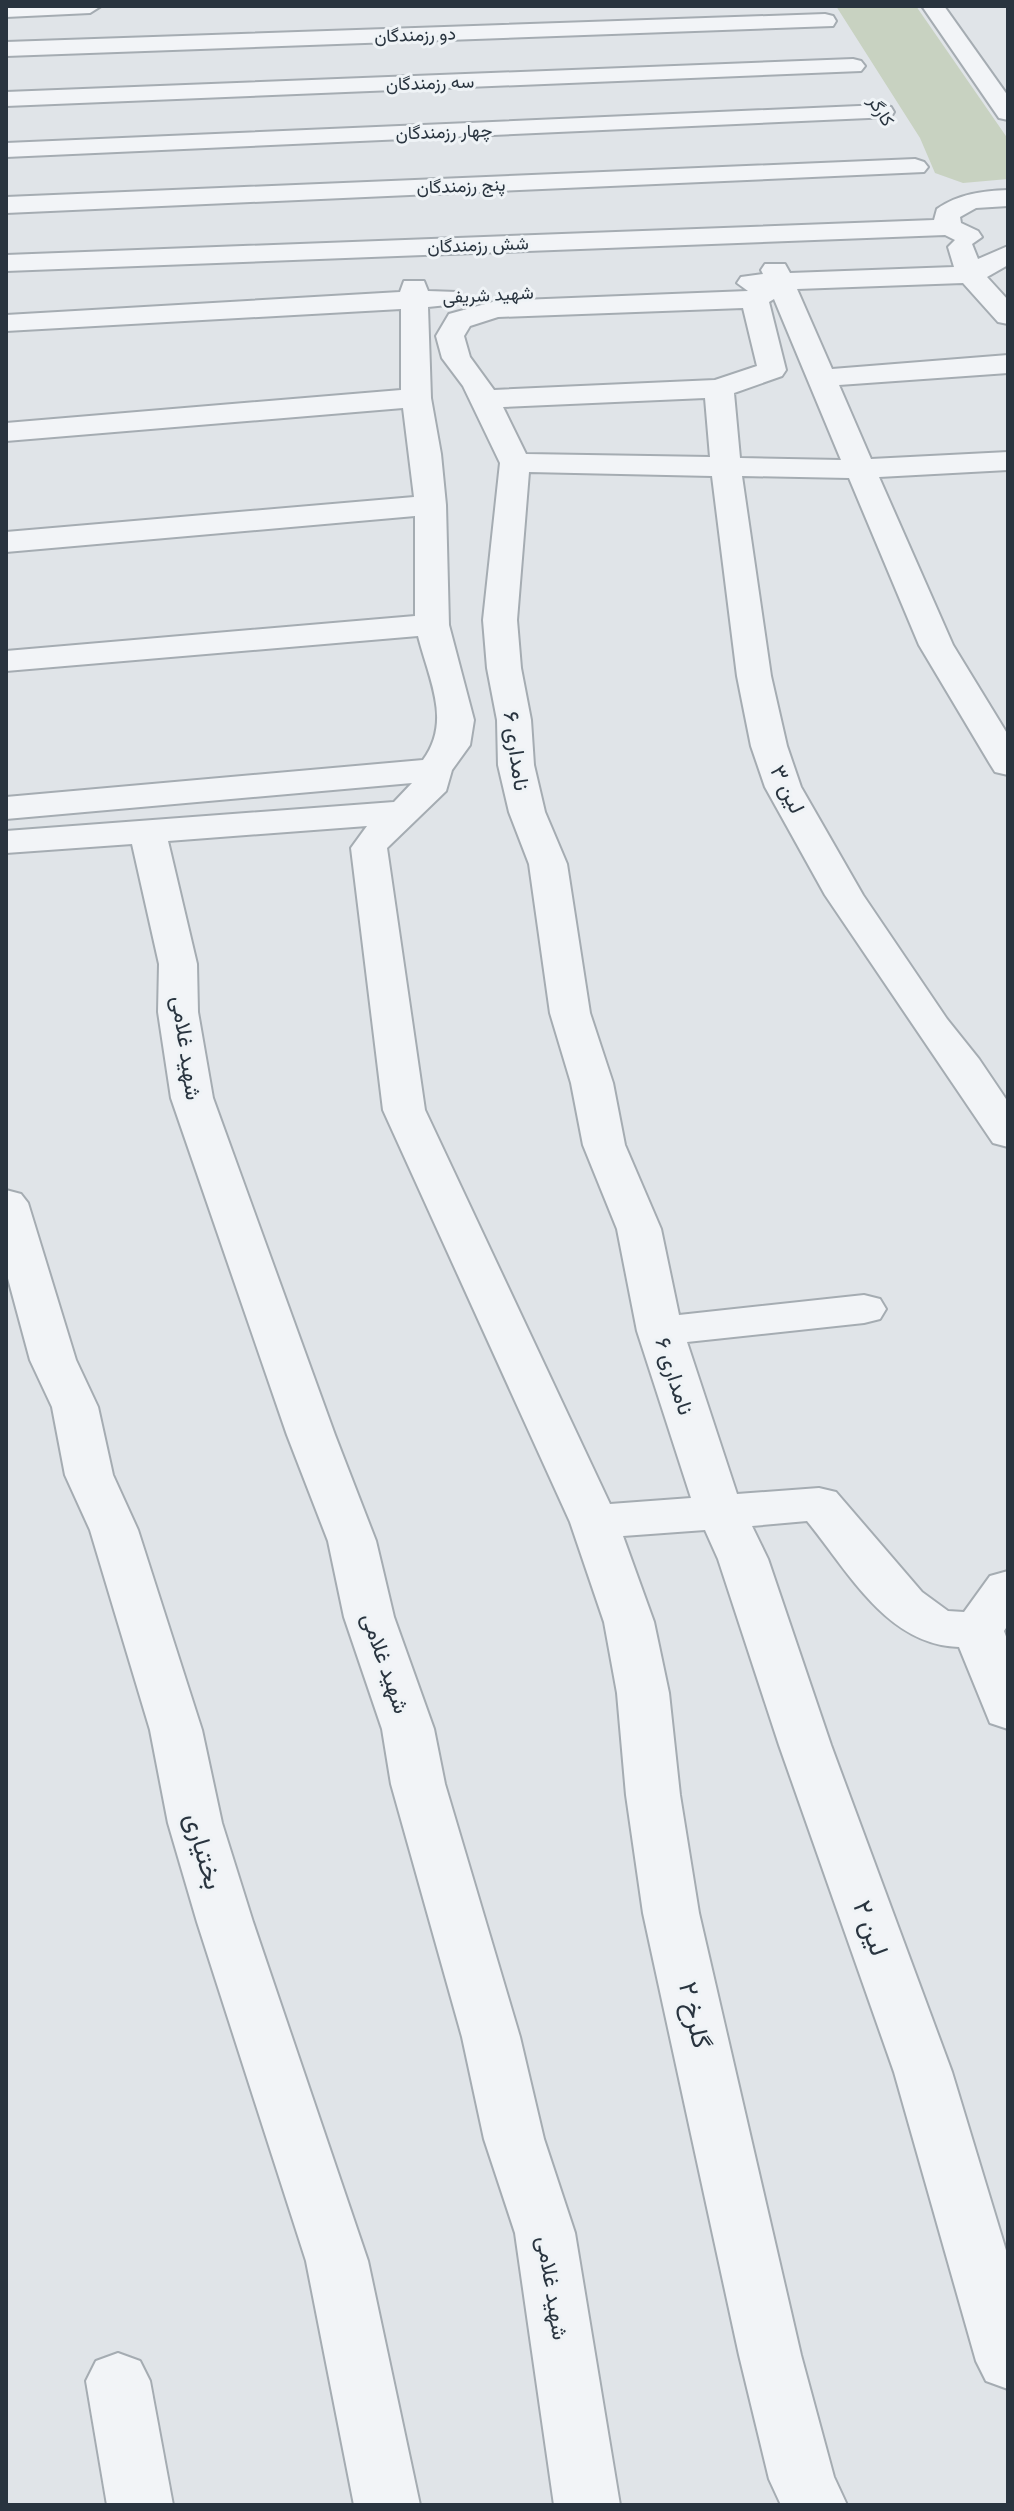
<svg xmlns="http://www.w3.org/2000/svg" width="1014" height="2511" font-family="Figtree,Vazirmatn,sans-serif">
<style>
.green{fill:#c8d2c1}
.lines{fill:none;stroke-linecap:round;stroke-linejoin:round}
.minor-casing{stroke:#a5acb2;stroke-width:4}
.minor{fill:#f2f4f7;fill-rule:evenodd}
.labels{text-anchor:middle;stroke-width:6;stroke-linejoin:round;paint-order:stroke}
.far-street-label{font-size:18px;fill:#29343f;stroke:#eff3f6}
.street-label{font-size:22px;fill:#29343f;stroke:#eff3f6}
.near-street-label{font-size:26px;fill:#29343f;stroke:#eff3f6}
</style>
<rect width="100%" height="100%" fill="#e0e4e8"/>
<path class="green" d="M836,6H916L1008,139V179L963,183L935,173L920,138Z"/>
<g class="lines">
<defs>
<g id="minor">
<path d="M6,6H101L90,13L6,17Z"/>
<path d="M922,6H944L1008,96V120L999,118Z"/>
<path d="M825,14L833,16L836,21L833,26L6,56V42Z"/>
<path d="M853,59L861,61L865,66L861,71L6,106V92Z"/>
<path d="M882,105L891,107L894,112L891,117L6,157V143Z"/>
<path d="M915,159L924,162L928,167L924,172L6,213V197Z"/>
<path d="M1008,190V206L976,208L960,217L961,223L978,231L982,237L972,244L978,259L1008,246V265L987,277L1008,300V324L998,322L963,283L797,289L832,369L1008,355V373L839,385L871,459L1008,452V470L879,477L953,645L1008,735V775L995,772L990,764L919,645L849,478L742,476L771,676L787,746L801,787L863,895L947,1019L979,1059L1008,1102V1147L993,1143L825,895L765,787L751,746L737,676L712,476L529,472L517,620L521,668L531,720L534,765L545,812L567,864L590,1013L613,1083L625,1145L661,1229L679,1315L864,1295L880,1299L886,1309L880,1319L864,1323L687,1342L737,1494L819,1488L836,1492L922,1592L948,1611L964,1612L990,1576L1008,1571V1625L1004,1631L1008,1642V1729L990,1723L959,1647C887,1645 848,1571 807,1521L752,1526L768,1559L831,1745L952,2072L1008,2257V2389L986,2381L976,2361L894,2072L779,1745L718,1559L705,1530L623,1536L654,1622L669,1693L680,1795L699,1913L801,2355L834,2477L847,2505H781L769,2479L739,2355L643,1913L626,1795L617,1693L604,1622L570,1522L383,1110L351,848L367,826L168,841L197,964L198,1012L213,1098L335,1435L376,1541L394,1617L434,1729L445,1784L520,2037L544,2139L575,2233L620,2505H554L515,2233L484,2139L462,2037L391,1784L382,1729L344,1617L328,1541L287,1435L171,1098L158,1012L159,964L132,844L6,853V831L394,802L412,783L6,819V797L423,760C452,721 429,680 418,636L6,671V651L415,616V516L6,552V532L414,497L403,408L6,441V423L401,390V309L6,331V315L400,292L404,281H424L428,291L457,292L461,298L457,304L428,307L431,398L441,454L446,505L449,625L474,720L470,745L452,770L446,791L387,848L425,1110L610,1504L691,1498L637,1331L617,1229L583,1145L571,1083L550,1013L529,864L509,812L498,765L497,720L487,668L483,620L500,463L463,386L442,358L436,336L449,314L496,301L748,291L737,283L741,277L763,274L761,270L765,264H785L790,273L954,267L948,247L955,240L945,235L6,271V255L934,220L937,209C958,194 983,191 1008,190ZM774,299L841,460L740,458L734,393L782,376L786,370L769,302ZM743,308L757,366L715,380L494,390L470,357L464,336L470,326L498,317ZM705,398L710,457L526,454L503,407Z"/>
<path d="M6,1190L21,1194L28,1203L76,1360L98,1407L113,1475L138,1530L202,1730L222,1823L253,1922L368,2261L420,2505H354L306,2261L197,1922L168,1823L150,1730L90,1530L65,1475L52,1407L30,1360L6,1271Z"/>
<path d="M118,2353L140,2361L150,2381L173,2505H107L86,2381L96,2361Z"/>
</g>
</defs>
<use href="#minor" class="minor-casing"/>
<use href="#minor" class="minor"/>
</g>
<g class="labels">
<g class="far-street-label">
<text transform="translate(415 35) rotate(-2)" y="6">دو رزمندگان</text>
<text transform="translate(430 83) rotate(-2)" y="6">سه رزمندگان</text>
<text transform="translate(881 111) rotate(58)" y="6">کارگر</text>
<text transform="translate(444 132) rotate(-2)" y="6">چهار رزمندگان</text>
<text transform="translate(461 186) rotate(-2)" y="6">پنج رزمندگان</text>
<text transform="translate(478 245) rotate(-2)" y="6">شش رزمندگان</text>
<text transform="translate(488 295) rotate(-3)" y="6">شهید شریفی</text>
</g>
<g class="street-label">
<text transform="translate(517 751) rotate(82)" y="8">نامداری ۶</text>
<text transform="translate(788 789) rotate(64)" y="8">لین ۳</text>
<text transform="translate(187 1048) rotate(82)" y="8">شهید غلامی</text>
<text transform="translate(675 1376) rotate(72)" y="8">نامداری ۶</text>
<text transform="translate(386 1663) rotate(71)" y="8">شهید غلامی</text>
<text transform="translate(553 2288) rotate(81)" y="8">شهید غلامی</text>
</g>
<g class="near-street-label">
<text transform="translate(204 1851) rotate(74)" y="9">بختیاری</text>
<text transform="translate(871 1928) rotate(70)" y="9">لین ۲</text>
<text transform="translate(695 2015) rotate(77)" y="9">گلرخ ۲</text>
</g>
</g>
<rect width="1014" height="2511" fill="none" stroke="#29343f" stroke-width="16"/>
</svg>
